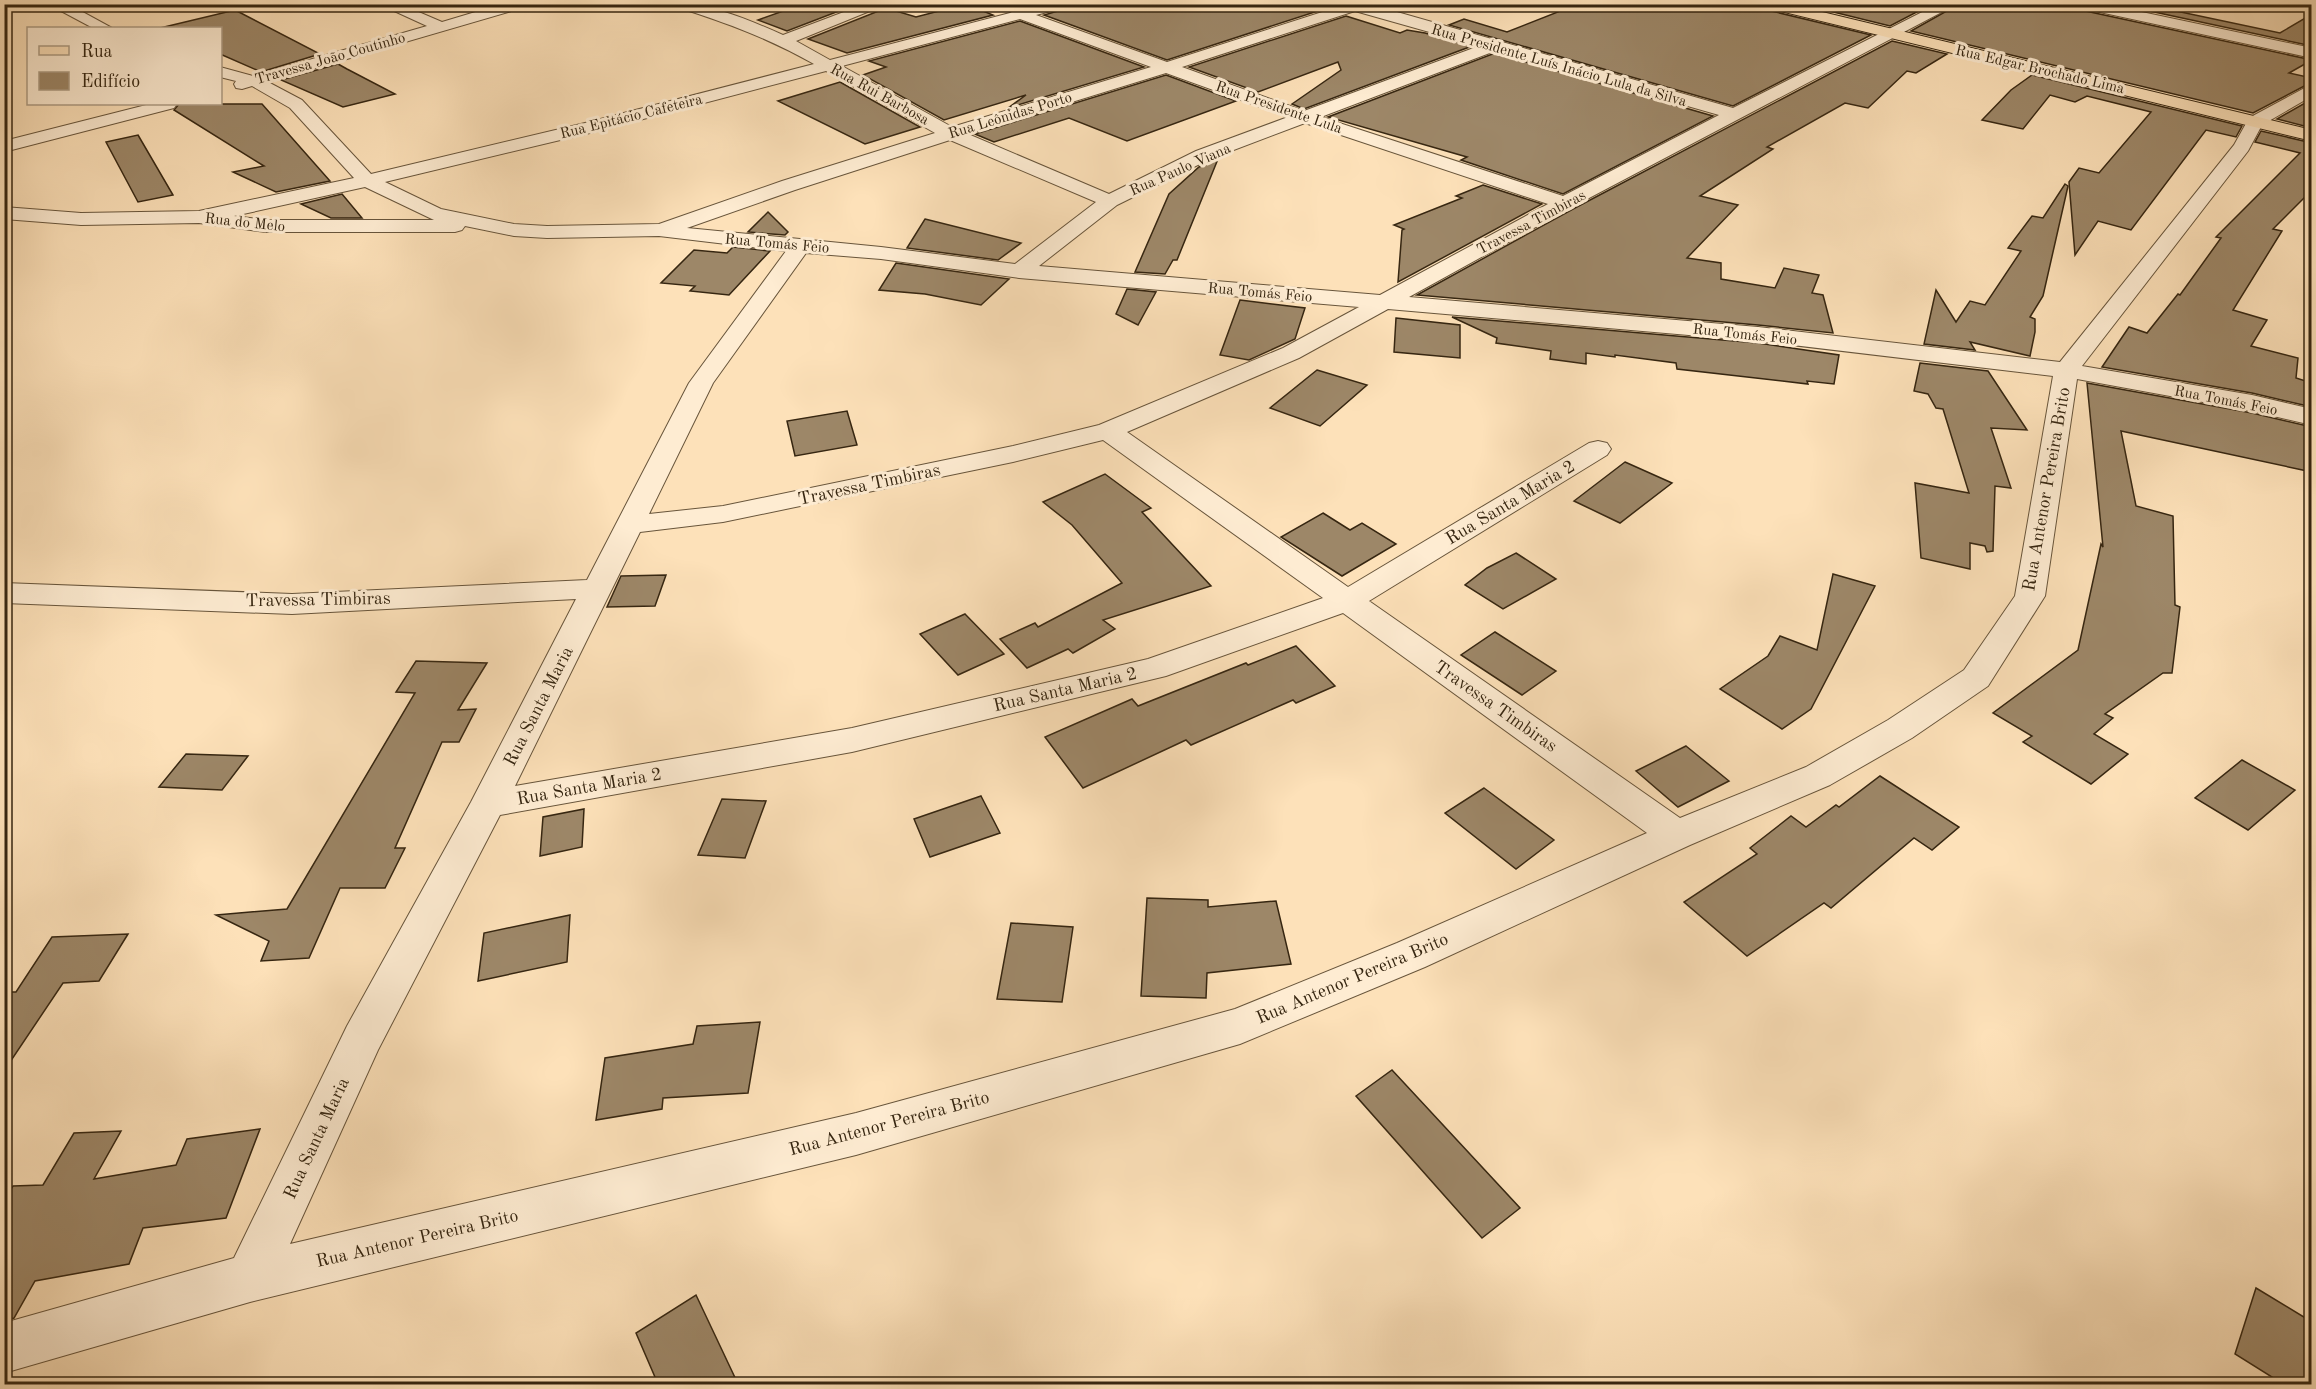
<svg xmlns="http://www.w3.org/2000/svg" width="2316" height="1389" font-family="'Old Standard TT',serif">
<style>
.building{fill:#9d8768;stroke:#362611;stroke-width:1.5}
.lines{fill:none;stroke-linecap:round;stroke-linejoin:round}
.minor-casing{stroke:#68553b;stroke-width:2}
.primary-casing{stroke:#362611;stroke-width:2}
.minor{fill:#feecd2;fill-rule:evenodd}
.primary{fill:#fde1b9;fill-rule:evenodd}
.labels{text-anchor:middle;stroke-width:6;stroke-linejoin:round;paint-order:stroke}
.far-street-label{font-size:15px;fill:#362611;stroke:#feecd2}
.street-label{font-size:18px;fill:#362611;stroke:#feecd2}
</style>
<rect width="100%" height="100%" fill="#fde1b9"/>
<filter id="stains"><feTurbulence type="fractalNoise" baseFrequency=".00333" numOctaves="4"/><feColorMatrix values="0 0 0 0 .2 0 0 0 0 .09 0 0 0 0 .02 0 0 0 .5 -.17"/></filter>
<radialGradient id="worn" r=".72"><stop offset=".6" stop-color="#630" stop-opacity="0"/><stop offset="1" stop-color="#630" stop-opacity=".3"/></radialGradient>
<g class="building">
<path d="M803,4L839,11L787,31L758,20Z"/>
<path d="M966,4L993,15L847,53L808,39L886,8L916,17Z"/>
<path d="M1082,4H1309L1324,9L1167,60L1044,15Z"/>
<path d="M1578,4H1760L1763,9L1871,35L1733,106L1449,25L1464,19L1507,32Z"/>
<path d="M1801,4H1932L1890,26Z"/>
<path d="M1959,4H2072L2081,10L2312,60L2289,73L2312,78V82L2253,113L1911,31Z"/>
<path d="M2117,4H2143L2280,33L2312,14V46Z"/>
<path d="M235,10L320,54L261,72L220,54V28H160Z"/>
<path d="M1346,16L1400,33L1407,30L1425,33L1472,46L1304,109L1292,104L1341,70L1338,62L1258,92L1189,67Z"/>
<path d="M1020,21L1144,67L1008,108L1026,95L944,120L863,75L886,67L869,61Z"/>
<path d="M1892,41L1947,54L1916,73L1907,71L1868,108L1845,103L1767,147L1773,149L1700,196L1738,205L1687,258L1721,263V279L1775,288L1784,268L1819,275L1812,293L1823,295L1833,333L1758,325L1417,295L1573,209Z"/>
<path d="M1495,53L1713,116L1563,194L1461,160L1467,157L1328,117Z"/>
<path d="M338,64L347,69L395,94L343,107L281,80Z"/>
<path d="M1166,75L1236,101L1127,141L1069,118L994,142L975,134Z"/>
<path d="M2032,75L2242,126L2236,137L2206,130L2131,230L2098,221L2075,255L2069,182L2079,168L2099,173L2151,112L2087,96L2075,102L2050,95L2023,129L1982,120L2011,90Z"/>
<path d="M840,82L920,127L865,144L778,101Z"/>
<path d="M2312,99V128L2277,119Z"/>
<path d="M179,104H262L330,181L276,192L233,172L264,166L174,110Z"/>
<path d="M2261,131L2312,143V190L2273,229L2282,231L2233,310L2267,320L2251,346L2298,358L2296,378L2312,383V407L2252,393L2102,367L2129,327L2147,333L2178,294L2180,295L2221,238L2216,237L2300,153L2255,142Z"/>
<path d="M138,135L173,195L138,202L106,142Z"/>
<path d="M1218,159L1177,260H1173L1165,274L1135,272L1169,194L1199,167Z"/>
<path d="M2065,184L2068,186L2043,296L2030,317L2035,319V332L2030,356L1970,342L1975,350L1924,344L1936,290L1956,322L1970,301L1985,305L2021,251L2008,248L2032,216L2043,218Z"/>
<path d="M1483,185L1542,204L1398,282L1402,230L1404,229L1394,225L1462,198L1456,196Z"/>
<path d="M342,194L362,218H331L301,204Z"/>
<path d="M768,212L788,232L785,235L748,232Z"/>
<path d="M925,219L1021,243L998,260L907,248Z"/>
<path d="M733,247L770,251L729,295L690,291L695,286L661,283L694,250L727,253Z"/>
<path d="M896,263L1009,279L981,305L925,294L879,290Z"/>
<path d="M1127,289L1156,292L1138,325L1116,314Z"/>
<path d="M1240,300L1305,308L1295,339L1249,360L1220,355Z"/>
<path d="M1452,317L1758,343L1839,355L1834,384L1807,381L1808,384L1677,369L1676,363L1615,355V357L1586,353V364L1550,359L1551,351L1496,343L1497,338Z"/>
<path d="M1396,318L1460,325V358L1394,352Z"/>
<path d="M1920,363L1988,371L2027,430L1991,428L2011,488L1995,486L1993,551L1987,552L1985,546L1970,543V569L1921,558L1915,483L1969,493L1943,409L1936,408L1928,394L1914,391Z"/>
<path d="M1317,370L1367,385L1320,426L1270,408Z"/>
<path d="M2087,383L2252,413L2312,427V472L2121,431L2136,506L2173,516L2175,605L2180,607L2172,673H2163L2105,714L2113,718L2094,734L2128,754L2091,784L2023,742L2032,736L1993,713L2078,650L2101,544L2103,547Z"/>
<path d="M847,411L857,445L795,456L787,421Z"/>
<path d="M1625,462L1672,483L1620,523L1574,501Z"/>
<path d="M1105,474L1151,508L1142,512L1211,586L1103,620L1115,629L1073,653L1068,649L1027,668L1000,639L1035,623L1038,627L1122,583L1072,525L1043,502Z"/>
<path d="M1323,513L1350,530L1362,523L1396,544L1342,576L1281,537Z"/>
<path d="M1516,553L1556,579L1503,609L1465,585L1487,568Z"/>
<path d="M1833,574L1875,586L1811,709L1782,729L1720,689L1768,656L1780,636L1817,650Z"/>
<path d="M666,575L655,606L607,607L621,576Z"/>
<path d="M965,614L1004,654L958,675L920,634Z"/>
<path d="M1495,632L1556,671L1522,695L1461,655Z"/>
<path d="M1296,646L1335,686L1296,703L1293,700L1191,745L1186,740L1083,788L1045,737L1132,699L1138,706L1246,663L1248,665Z"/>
<path d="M416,661L487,663L458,710L476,709L459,742H442L395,848H405L385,888H340L309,958L261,961L269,941L216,915L287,909L415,693L396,692Z"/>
<path d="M1686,746L1729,781L1678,807L1636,771Z"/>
<path d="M186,754L248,756L222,790L159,787Z"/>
<path d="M2242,760L2295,790L2248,830L2195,798Z"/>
<path d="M1880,776L1959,827L1932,850L1914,838L1831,908L1824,903L1747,956L1684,902L1757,854L1750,848L1791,816L1806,827L1836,805L1839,807Z"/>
<path d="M1484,788L1554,840L1516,869L1445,813Z"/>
<path d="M981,796L1000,833L930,857L914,819Z"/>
<path d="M722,799L766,801L745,858L698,855Z"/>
<path d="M584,809L582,847L540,856L543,817Z"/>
<path d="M1147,898L1208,900V907L1276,901L1291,964L1207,973L1206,998L1141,996Z"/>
<path d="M570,915L567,962L478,981L484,933Z"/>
<path d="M1011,923L1073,927L1062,1002L997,999Z"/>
<path d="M128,934L99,981L63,983L4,1071V992H16L52,937Z"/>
<path d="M760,1022L748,1093L663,1098L662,1109L596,1120L605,1058L693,1044L697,1026Z"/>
<path d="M1392,1070L1520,1208L1482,1238L1356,1096Z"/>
<path d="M260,1129L226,1218L143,1228L129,1264L35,1281L14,1318L4,1321V1200L13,1186L43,1185L74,1133L121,1131L94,1179L176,1165L187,1139Z"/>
<path d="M2256,1288L2312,1322V1384H2283L2235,1354Z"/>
<path d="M696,1295L738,1384H658L636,1333Z"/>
</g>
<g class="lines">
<defs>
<g id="minor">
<path d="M48,4H68L112,28H93Z"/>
<path d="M379,4H400L442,22L502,4H527L525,7L268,82L302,100L371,174L585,123L814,64C768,38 727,23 677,7L675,4C713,4 749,20 783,35L865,4H887L796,41L830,60L1010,13L1017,9L1022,10L1042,4H1068L1066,7L1036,15L1167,62L1341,6L1340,4H1369L1733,108L1938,4H1957L1572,207L1409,297L1758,327L2060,362L2234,145L2249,118L2312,84V96L2262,125L2248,151L2082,366L2252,395L2312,409V425L2252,411L2077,379L2045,596L1988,686L1912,738L1830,785L1690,845L1425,967L1240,1044L856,1155L250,1302L4,1373V1323L234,1258L347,1026L471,802L576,599L292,614L4,603V583L292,594L587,580L689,383L786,251L659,236L547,238L514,236L465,226L462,230L455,232H266L199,223L81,225L4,219V207L81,213L199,211L354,178L290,108L252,86L242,89L236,88L234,84L236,81L220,77V67L253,76L427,26ZM1355,11L1479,46L1304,111L1182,67ZM1020,19L1151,67L952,127L842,66ZM1495,51L1719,115L1563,196L1321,117ZM826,71L935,133L782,181L659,224L547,226L514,224L441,209L385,182L594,132ZM1166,73L1288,117L1196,151L1109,194L968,134ZM1305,123L1548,204L1380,295L1039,266L1117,205L1210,159ZM950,140L1096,202L1015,264L881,247L687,228L795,190ZM365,187L434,220H266L234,216ZM806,253L881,259L1019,278L1359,307L1283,348L1099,425L1013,446L723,506L649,514L713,383ZM1388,309L1758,341L2053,376L2015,596L1964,670L1888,720L1806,767L1680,818L1369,601L1607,455L1611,449L1607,443L1598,441L1589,443L1348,587L1127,432L1299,358ZM1103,440L1323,598L1148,659L852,728L515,786L640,532L723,522L1013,462ZM1343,613L1647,833L1397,943L1235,1009L856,1113L290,1244L378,1050L500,815L852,752L1166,676Z"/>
<path d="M2074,4H2104L2312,48V58L2081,8Z"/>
<path d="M150,104H177L174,108L4,152V141Z"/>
</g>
<path id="primary" d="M1762,4H1789L2312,130V141L1764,7Z"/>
</defs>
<use href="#minor" class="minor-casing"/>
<use href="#primary" class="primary-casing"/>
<use href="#minor" class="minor"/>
<use href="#primary" class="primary"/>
</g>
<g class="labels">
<g class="far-street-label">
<text transform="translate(330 58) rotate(-16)" y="5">Travessa João Coutinho</text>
<text transform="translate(1559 65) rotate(16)" y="5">Rua Presidente Luís Inácio Lula da Silva</text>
<text transform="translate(2040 69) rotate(13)" y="5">Rua Edgar Brochado Lima</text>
<text transform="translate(880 94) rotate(29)" y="5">Rua Rui Barbosa</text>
<text transform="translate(1279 107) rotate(19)" y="5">Rua Presidente Lula</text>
<text transform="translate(1010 115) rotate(-17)" y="5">Rua Leônidas Porto</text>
<text transform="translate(631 116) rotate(-14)" y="5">Rua Epitácio Cafeteira</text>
<text transform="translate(1180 169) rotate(-24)" y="5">Rua Paulo Viana</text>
<text transform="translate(245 222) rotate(6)" y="5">Rua do Melo</text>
<text transform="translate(1531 222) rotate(-28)" y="5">Travessa Timbiras</text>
<text transform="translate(777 243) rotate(5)" y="5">Rua Tomás Feio</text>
<text transform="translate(1260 292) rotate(5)" y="5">Rua Tomás Feio</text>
<text transform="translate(1745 334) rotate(6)" y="5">Rua Tomás Feio</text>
<text transform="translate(2226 400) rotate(11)" y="5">Rua Tomás Feio</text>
</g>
<g class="street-label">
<text transform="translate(869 484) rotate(-12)" y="6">Travessa Timbiras</text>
<text transform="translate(2046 489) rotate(-80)" y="6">Rua Antenor Pereira Brito</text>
<text transform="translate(1510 502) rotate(-31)" y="6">Rua Santa Maria 2</text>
<text transform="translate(318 599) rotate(-1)" y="6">Travessa Timbiras</text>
<text transform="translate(1065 689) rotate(-13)" y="6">Rua Santa Maria 2</text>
<text transform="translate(538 706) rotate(-63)" y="6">Rua Santa Maria</text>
<text transform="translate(1496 706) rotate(35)" y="6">Travessa Timbiras</text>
<text transform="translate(589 786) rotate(-10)" y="6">Rua Santa Maria 2</text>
<text transform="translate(1352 978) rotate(-23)" y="6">Rua Antenor Pereira Brito</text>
<text transform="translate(889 1123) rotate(-15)" y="6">Rua Antenor Pereira Brito</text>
<text transform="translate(316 1138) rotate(-65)" y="6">Rua Santa Maria</text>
<text transform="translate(417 1238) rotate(-13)" y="6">Rua Antenor Pereira Brito</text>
</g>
</g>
<rect width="2316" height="1389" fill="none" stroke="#fde1b9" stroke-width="24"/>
<rect x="6" y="6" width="2304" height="1377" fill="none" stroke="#362611" stroke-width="3"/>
<rect x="12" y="12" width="2292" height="1365" fill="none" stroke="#362611" stroke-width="1.5"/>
<rect x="27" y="27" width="195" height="78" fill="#feecd2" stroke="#ae9d85" stroke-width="1.5"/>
<rect x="39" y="46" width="30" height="9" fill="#fde1b9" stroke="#ae9d85" stroke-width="1.5"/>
<text x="81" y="57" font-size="18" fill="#362611">Rua</text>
<rect x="39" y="72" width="30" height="18" fill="#9d8768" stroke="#ae9d85" stroke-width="1.5"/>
<text x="81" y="87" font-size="18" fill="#362611">Edifício</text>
<rect width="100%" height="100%" filter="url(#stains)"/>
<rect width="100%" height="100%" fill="url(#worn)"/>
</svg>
